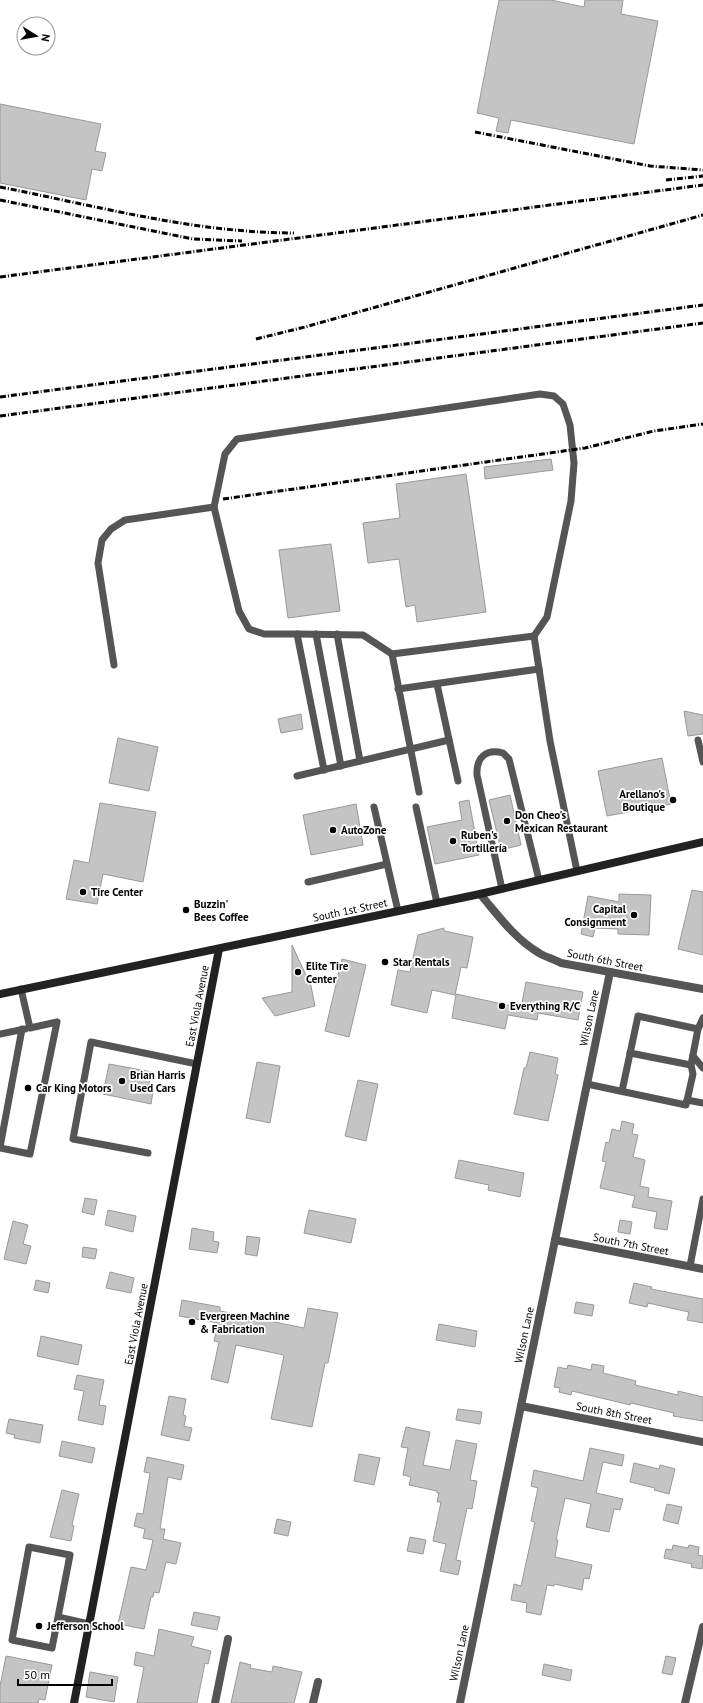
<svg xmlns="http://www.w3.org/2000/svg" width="703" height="1703" font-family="'PT Sans',sans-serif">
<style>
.building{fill:#c4c4c4;stroke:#999}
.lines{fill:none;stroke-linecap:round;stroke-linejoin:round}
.lane{stroke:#555;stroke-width:7}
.street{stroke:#555;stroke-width:8}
.secondary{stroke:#222;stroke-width:8}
.rail{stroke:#000;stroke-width:3;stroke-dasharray:6 2 1 2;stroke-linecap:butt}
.poi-dot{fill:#000;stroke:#fff;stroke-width:1.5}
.labels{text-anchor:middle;stroke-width:3.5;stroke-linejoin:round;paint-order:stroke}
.poi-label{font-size:11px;font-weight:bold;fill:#000;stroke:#fff;text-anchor:start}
.street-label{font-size:11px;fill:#000;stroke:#fff}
</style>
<rect width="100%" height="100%" fill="#fff"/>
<g class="building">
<path d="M499,0H551L584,7L585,0H623L621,14L658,21L634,144L511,120L508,133L496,131L499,118L477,113Z"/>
<path d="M0,104L101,124L95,151L106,153L102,171L92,169L86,200L0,183Z"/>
<path d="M551,459L553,470L485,479L484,467Z"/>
<path d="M466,474L486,612L417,622L415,605L406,607L399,559L368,563L363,523L400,518L396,484Z"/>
<path d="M331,544L340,611L288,618L279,550Z"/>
<path d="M684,711L703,715V734L688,736Z"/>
<path d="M301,714L303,729L281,733L278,719Z"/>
<path d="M118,738L158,747L149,791L109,783Z"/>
<path d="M662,758L671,804L607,816L598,771Z"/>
<path d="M510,795L521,845L501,850L489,800Z"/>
<path d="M469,800L479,855L435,864L427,827L462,820L459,802Z"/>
<path d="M100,803L156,812L143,882L103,874L97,904L66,899L74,860L89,863Z"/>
<path d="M356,804L363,845L311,855L303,815Z"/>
<path d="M692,890L703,892V955L678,949Z"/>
<path d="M619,894L651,895L649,935L618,934V929L595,928L593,937L581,934L588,896L619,902Z"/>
<path d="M444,928V931L473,937L467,968L461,967L455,995L432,990L427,1013L391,1005L398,970L410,972L418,935Z"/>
<path d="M292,945L311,986L315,1006L275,1016L262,998L292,992Z"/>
<path d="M342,959L366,965L349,1037L325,1031Z"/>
<path d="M526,982L583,992L578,1020L538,1013L537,1020L508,1015L505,1029L452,1018L456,994L521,1008Z"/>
<path d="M530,1052L558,1058L555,1074L558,1075L548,1121L514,1114L524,1068H526Z"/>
<path d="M257,1062L280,1066L270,1123L246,1118Z"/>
<path d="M109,1064L152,1072L149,1085L154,1086L151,1104L103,1094Z"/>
<path d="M358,1080L378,1084L366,1141L345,1136Z"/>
<path d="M622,1121L634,1124L632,1134L638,1135L633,1157L645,1160L640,1186L649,1188L648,1197L672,1201L667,1230L654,1228L657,1212L632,1207L635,1196L600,1188L606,1162L602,1161L606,1142L609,1143L612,1129L620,1131Z"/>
<path d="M459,1160L524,1173L520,1197L488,1190L489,1185L455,1178Z"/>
<path d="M85,1198L97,1200L94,1215L82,1212Z"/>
<path d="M108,1210L136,1216L133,1232L105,1225Z"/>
<path d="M309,1210L356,1219L351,1243L304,1233Z"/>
<path d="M620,1220L632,1222L630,1234L618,1232Z"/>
<path d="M13,1221L28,1225L23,1244L31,1246L26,1264L4,1259Z"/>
<path d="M192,1228L214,1232L213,1241L219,1242L217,1253L189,1249Z"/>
<path d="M247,1236L260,1238L257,1256L245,1254Z"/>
<path d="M83,1247L97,1249L95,1259L82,1257Z"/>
<path d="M110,1272L134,1278L131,1293L106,1288Z"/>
<path d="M36,1280L50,1283L48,1293L34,1290Z"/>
<path d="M634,1283L652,1287L651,1289L703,1299V1323L687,1320L689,1312L648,1303L647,1307L629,1303Z"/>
<path d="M182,1300L220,1307V1311L304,1328L308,1308L338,1313L328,1363H325L312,1427L271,1419L284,1355L236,1345L228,1383L211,1379L219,1342L214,1341L218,1323L179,1316Z"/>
<path d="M576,1302L594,1305L592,1316L574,1313Z"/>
<path d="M439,1324L477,1331L475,1347L436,1340Z"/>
<path d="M41,1336L82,1345L78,1365L37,1356Z"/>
<path d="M592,1364L604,1366L603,1373L636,1381L635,1385L678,1395V1391L703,1397V1421L673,1416L674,1413L631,1403L630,1405L572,1391L571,1395L559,1392L560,1388L554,1387L558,1367L567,1369L568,1365L591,1370Z"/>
<path d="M77,1375L104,1380L99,1405L106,1406L103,1425L78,1420L84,1391L74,1389Z"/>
<path d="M169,1396L186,1399L183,1415L186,1416L184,1426L192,1428L189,1441L161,1435Z"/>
<path d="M458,1409L482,1412L480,1424L456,1420Z"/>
<path d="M9,1419L43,1425L40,1443L14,1438L15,1435L6,1433Z"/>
<path d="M406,1427L430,1432L423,1465L450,1470L456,1440L477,1444L470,1480L477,1481L472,1509L467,1508L456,1560L461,1561L458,1575L440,1571L446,1544L433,1541L441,1502H437L439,1493H437V1491L409,1485L411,1477L403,1475L408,1448L401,1447Z"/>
<path d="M62,1441L95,1448L92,1463L59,1456Z"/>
<path d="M590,1448L624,1455L622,1466L603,1462L596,1493L623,1499L620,1510L614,1509L609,1532L586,1527L591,1504L565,1498L556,1540H558L555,1557L592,1565L589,1579L584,1578L582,1590L554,1584V1586L547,1585L541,1615L526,1612L527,1603L511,1600L514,1584L521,1586L535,1522L531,1521L538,1488L531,1486L534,1470L583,1481Z"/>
<path d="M359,1454L380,1458L374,1485L354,1481Z"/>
<path d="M147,1457L184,1465L181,1480L168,1477L160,1529H165L163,1539L181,1543L176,1564L166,1562L159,1593L154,1592L153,1597H151L144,1629L118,1624L131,1567L146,1570L153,1540L143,1538L145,1529L134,1526L137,1513L143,1514L150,1473L144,1472Z"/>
<path d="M634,1463L659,1469L660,1465L675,1469L669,1494L654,1490L655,1488L630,1482Z"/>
<path d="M62,1490L79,1494L72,1525L74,1526L71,1541L50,1537Z"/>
<path d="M667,1504L682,1507L678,1524L663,1520Z"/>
<path d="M277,1519L291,1522L288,1536L274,1533Z"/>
<path d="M410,1537L426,1540L423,1554L407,1551Z"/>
<path d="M673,1545L688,1548L689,1545L699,1547L698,1555L703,1556L702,1569L691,1567L692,1564L664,1558L666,1549L672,1550Z"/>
<path d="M194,1612L220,1617L217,1630L191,1625Z"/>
<path d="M159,1629L194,1637L191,1646L211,1651L208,1664L205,1663L197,1703H137L144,1667L134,1665L136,1652L154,1656Z"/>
<path d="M6,1656L52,1665L45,1700L39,1699L38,1703H0V1686Z"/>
<path d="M666,1656L676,1658L672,1675L662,1673Z"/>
<path d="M240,1662L251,1665L250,1668L272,1672L273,1666L302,1672L294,1703H231Z"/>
<path d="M544,1664L572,1670L570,1681L542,1675Z"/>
<path d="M90,1672L118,1677L114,1702L86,1697Z"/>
</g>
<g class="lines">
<g class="lane">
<path d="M214,507L239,611L249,629L264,634H297L363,635L392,654L534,636"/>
<path d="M297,634L324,770"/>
<path d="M316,634L341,766"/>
<path d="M337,634L360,761"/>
<path d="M392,654L419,792"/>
<path d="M114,665L98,563L102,540L111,529L125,520L214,507L225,454L237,439L540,394L554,396L563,404L570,425L574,463L571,501L547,617L534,636L550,741L577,871"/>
<path d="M437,684L458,781"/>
<path d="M398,689L539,669"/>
<path d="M698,740L703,762"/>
<path d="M297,776L449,740"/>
<path d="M374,807L398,911"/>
<path d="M416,807L437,903"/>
<path d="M308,882L387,864"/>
<path d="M502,889L477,775C476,758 486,748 503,753L509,759L539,880"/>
<path d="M0,1034L25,1029"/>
<path d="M630,1053L691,1065"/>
<path d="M693,1056L703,1068"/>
<path d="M587,1084L686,1105L693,1074L691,1065L698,1029L703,1018"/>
<path d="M622,1091L638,1016L698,1029"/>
<path d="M687,1100L703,1103"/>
<path d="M0,1147L22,1029"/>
<path d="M0,1148L30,1154L57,1022L30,1028L21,989"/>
<path d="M148,1153L73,1139L91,1042L197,1064"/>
<path d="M690,1266L703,1199"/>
<path d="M58,1617L70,1555L29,1547L12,1640L52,1648L58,1617L89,1624"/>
</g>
<g class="street">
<path d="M480,894C498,915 514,938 539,953C545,957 554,959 561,963L703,989"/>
<path d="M555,1240L703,1269"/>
<path d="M521,1406L703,1442"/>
<path d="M215,1703L228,1639"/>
<path d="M313,1703L318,1682"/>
<path d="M460,1703L610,972"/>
<path d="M685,1703L703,1627"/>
</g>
<g class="secondary">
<path d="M0,994L480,894L703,842"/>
<path d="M74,1703L219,949"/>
</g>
<g class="rail">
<path d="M475,132L650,166L703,170"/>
<path d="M666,180L703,176"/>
<path d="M0,187C97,206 195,233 294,233"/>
<path d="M0,200L193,239L242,241"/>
<path d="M0,277L703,185"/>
<path d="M256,339L305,327L703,215"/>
<path d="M0,397L703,305"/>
<path d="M0,416L703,323"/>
<path d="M223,499L585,448L654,431L703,424"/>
</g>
</g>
<g class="poi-dot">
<circle cx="673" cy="800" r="4"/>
<circle cx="507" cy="821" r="4"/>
<circle cx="333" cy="830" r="4"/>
<circle cx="453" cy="841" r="4"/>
<circle cx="83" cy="892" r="4"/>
<circle cx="186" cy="910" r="4"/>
<circle cx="634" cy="915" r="4"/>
<circle cx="385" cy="962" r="4"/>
<circle cx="298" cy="972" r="4"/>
<circle cx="502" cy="1006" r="4"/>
<circle cx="122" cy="1081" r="4"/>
<circle cx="28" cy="1088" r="4"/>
<circle cx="192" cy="1322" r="4"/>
<circle cx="39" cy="1626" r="4"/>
</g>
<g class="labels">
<g class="poi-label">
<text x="665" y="798" text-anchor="end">Arellano's<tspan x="665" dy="13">Boutique</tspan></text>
<text x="515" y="819">Don Cheo's<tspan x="515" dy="13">Mexican Restaurant</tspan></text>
<text x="341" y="834">AutoZone</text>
<text x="461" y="839">Ruben's<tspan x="461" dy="13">Tortillería</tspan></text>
<text x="91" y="896">Tire Center</text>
<text x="194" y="908">Buzzin'<tspan x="194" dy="13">Bees Coffee</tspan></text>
<text x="626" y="913" text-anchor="end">Capital<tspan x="626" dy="13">Consignment</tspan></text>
<text x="393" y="966">Star Rentals</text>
<text x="306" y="970">Elite Tire<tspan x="306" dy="13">Center</tspan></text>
<text x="510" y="1010">Everything R/C</text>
<text x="130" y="1079">Brian Harris<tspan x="130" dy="13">Used Cars</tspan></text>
<text x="36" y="1092">Car King Motors</text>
<text x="200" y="1320">Evergreen Machine<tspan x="200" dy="13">&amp; Fabrication</tspan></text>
<text x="47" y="1630">Jefferson School</text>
</g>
<g class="street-label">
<text transform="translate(350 910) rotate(-12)" y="4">South 1st Street</text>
<text transform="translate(605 960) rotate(11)" y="4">South 6th Street</text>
<text transform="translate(197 1006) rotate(-79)" y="4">East Viola Avenue</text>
<text transform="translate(589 1018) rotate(-78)" y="4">Wilson Lane</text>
<text transform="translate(631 1244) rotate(11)" y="4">South 7th Street</text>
<text transform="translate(136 1324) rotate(-79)" y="4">East Viola Avenue</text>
<text transform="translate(524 1335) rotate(-78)" y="4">Wilson Lane</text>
<text transform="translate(614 1413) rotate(11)" y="4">South 8th Street</text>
<text transform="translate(459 1653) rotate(-78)" y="4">Wilson Lane</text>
</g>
</g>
<g transform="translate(36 36) rotate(101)"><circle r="19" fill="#ffffff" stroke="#999999"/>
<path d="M0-3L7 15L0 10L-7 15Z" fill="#000000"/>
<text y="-6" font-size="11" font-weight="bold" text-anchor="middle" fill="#000000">N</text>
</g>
<path d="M18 1679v6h94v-6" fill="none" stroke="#000000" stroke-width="2"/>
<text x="24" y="1679" font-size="12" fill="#000000" stroke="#ffffff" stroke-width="3" paint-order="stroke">50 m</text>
</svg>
